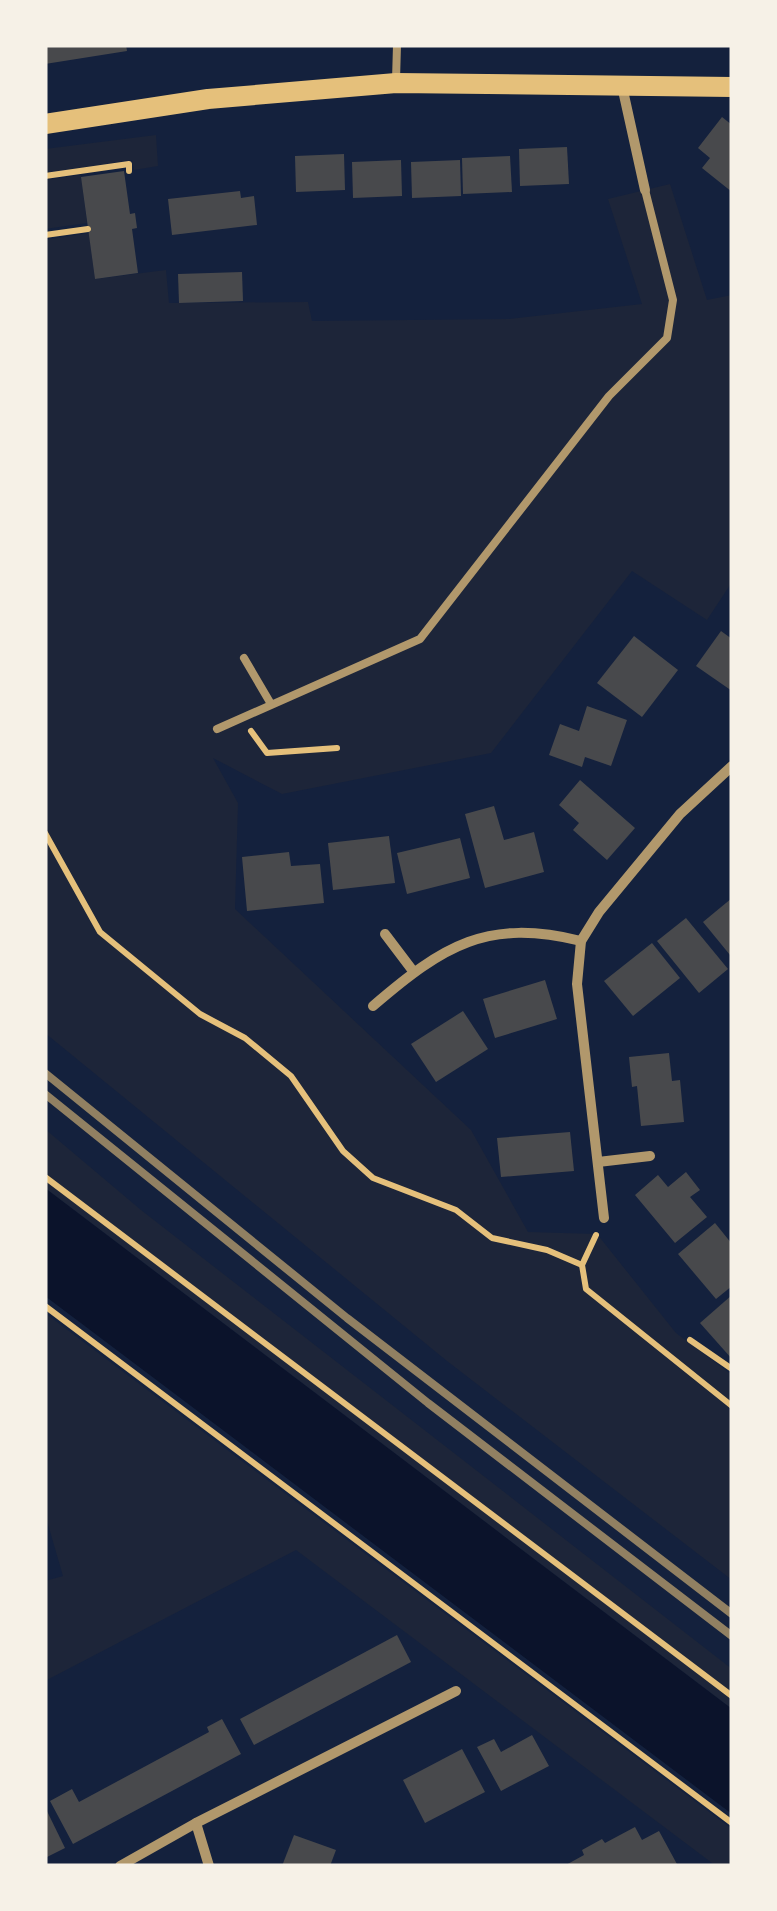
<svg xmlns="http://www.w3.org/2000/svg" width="777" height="1911" font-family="'Source Sans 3',sans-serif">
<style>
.green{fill:#1d2539}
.water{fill:#0b132b}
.building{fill:#48494c}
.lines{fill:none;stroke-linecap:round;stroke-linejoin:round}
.path{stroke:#e5c07b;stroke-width:6}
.service{stroke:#b1986c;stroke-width:8}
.minor{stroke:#b1986c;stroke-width:10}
.secondary{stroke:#e5c07b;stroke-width:20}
.rail{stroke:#918062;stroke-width:8}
</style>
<rect width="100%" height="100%" fill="#14213d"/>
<g class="green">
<path d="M156,135L158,166L134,170L132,160L45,173V149Z"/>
<path d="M81,175L87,223L45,229V180Z"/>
<path d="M670,184L707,300L732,295V582L707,620L632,571L491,753L282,794L213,758L238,803L235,909L471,1130L528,1232L597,1234L676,1333L732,1375V1580L447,1361L45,1033V240L89,233L95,279L166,270L169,303L308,302L312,321L509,319L642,304L608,199Z"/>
<path d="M45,1129L141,1210L732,1669V1709L45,1188Z"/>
<path d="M45,1313L732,1829V1866H716L296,1550L45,1681V1581L63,1576L45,1514Z"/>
</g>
<path class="water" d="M45,1188L732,1709V1814L45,1296Z"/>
<g class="building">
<path d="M45,45H126L127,51L45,64Z"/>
<path d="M722,117L732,125V192L702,168L710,158L698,148Z"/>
<path d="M567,147L569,184L520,186L519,149Z"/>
<path d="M344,154L345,190L296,192L295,156Z"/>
<path d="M510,156L512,192L463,194L462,158Z"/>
<path d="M401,160L402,196L353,198L352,162Z"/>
<path d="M460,160L461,196L412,198L411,162Z"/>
<path d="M124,171L130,214L135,213L137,228L132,229L138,273L95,279L81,177Z"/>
<path d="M240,191L241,198L254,196L257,225L172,235L168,199Z"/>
<path d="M242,272L243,301L179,303L178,274Z"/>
<path d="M721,631L732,639V691L696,666Z"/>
<path d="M634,636L678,670L642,717L597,683Z"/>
<path d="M587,706L627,720L611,766L585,757L582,767L549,755L560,724L579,731Z"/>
<path d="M580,780L635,828L607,860L573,830L579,823L559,805Z"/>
<path d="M494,806L504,840L534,832L544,872L485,888L465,814Z"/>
<path d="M389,836L395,883L333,890L328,843Z"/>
<path d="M460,838L470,878L407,894L397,853Z"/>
<path d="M289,852L291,866L320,864L324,903L247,911L242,857Z"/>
<path d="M732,898V953L730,955L703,922Z"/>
<path d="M686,918L728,969L699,993L657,941Z"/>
<path d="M652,943L680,978L633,1016L604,981Z"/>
<path d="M545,980L557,1019L495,1038L483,999Z"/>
<path d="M463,1011L488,1049L436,1082L411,1044Z"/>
<path d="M669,1053L672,1081L680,1080L684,1122L641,1126L637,1086L632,1087L629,1057Z"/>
<path d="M570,1132L574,1171L501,1177L497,1138Z"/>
<path d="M686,1172L700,1190L690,1197L707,1217L675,1243L635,1195L658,1175L668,1187Z"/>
<path d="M715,1223L732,1244V1286L716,1299L678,1254Z"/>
<path d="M732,1295V1359L700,1323Z"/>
<path d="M397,1635L411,1662L254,1745L240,1719Z"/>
<path d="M222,1719L241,1754L73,1844L50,1801L72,1789L79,1802L209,1732L207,1727Z"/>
<path d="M532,1735L549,1766L501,1791L477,1747L494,1739L501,1752Z"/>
<path d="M462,1749L485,1792L425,1823L403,1780Z"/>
<path d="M45,1807L65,1848L45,1858Z"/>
<path d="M635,1827L642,1840L659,1831L678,1866H564L584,1855L582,1850L602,1839L605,1843Z"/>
<path d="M294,1835L336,1850L330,1866H282Z"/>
</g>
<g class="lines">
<g class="path">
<path d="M45,176L129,164V171"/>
<path d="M45,235L88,229"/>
<path d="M251,731L267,753L337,748"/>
<path d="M45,833L100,932L200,1014L245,1038L291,1076L343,1151L373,1178L456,1210L492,1238L547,1250L582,1265"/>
<path d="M45,1177L732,1696"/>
<path d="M596,1235L582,1265L586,1289L732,1406"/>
<path d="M45,1306L732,1823"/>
<path d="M690,1340L732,1369"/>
</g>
<g class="service">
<path d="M396,80L397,45"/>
<path d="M244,658L271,704"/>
<path d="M217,729L420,639L609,396L667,338L673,300L645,190"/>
</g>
<g class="minor">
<path d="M622,86L645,190"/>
<path d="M385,934L413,971"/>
<path d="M373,1006C444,945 487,918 581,941"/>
<path d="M598,1162L650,1156"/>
<path d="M604,1218L577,984L581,941L599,912L680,814L732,766"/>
<path d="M196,1823L209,1866"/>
<path d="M120,1866L196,1823L456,1691"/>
</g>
<path class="secondary" d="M45,124L208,99L396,83L732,87"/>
<g class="rail">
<path d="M45,1073L347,1318L732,1614"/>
<path d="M45,1094L428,1403L732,1636"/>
</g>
</g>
<rect width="777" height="1911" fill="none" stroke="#f6f1e7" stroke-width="95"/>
</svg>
